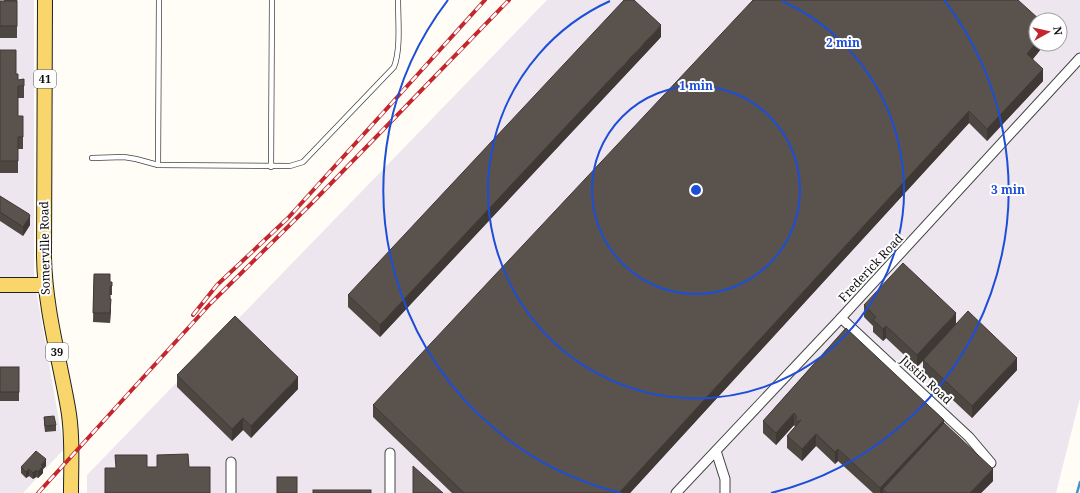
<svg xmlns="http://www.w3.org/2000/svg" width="1080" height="493" font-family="'Noto Serif',serif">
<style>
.industrial{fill:#eee6ef;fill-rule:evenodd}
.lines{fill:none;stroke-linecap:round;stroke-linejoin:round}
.stream{stroke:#3f96cf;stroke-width:2.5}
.service-casing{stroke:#444;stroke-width:6}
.minor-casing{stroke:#444;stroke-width:11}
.primary-casing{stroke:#222;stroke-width:16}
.service{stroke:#fff;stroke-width:4.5}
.minor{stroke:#fff;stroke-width:9}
.primary{stroke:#f9d66b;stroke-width:14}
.rail-casing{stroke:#c4262e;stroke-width:4}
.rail{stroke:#fff;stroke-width:2.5;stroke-dasharray:8;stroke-linecap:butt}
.wall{fill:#4d4742}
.shaded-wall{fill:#3f3936}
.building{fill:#5a524d;stroke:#3f3936}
.ring{fill:none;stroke:#1d4ed8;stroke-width:2}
.labels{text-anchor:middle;stroke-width:4;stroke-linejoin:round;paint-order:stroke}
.shield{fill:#fff;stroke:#585858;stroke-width:1}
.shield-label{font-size:11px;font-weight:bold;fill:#111}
.street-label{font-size:12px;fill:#111;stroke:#fff}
.centre{fill:#1d4ed8;stroke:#fff;stroke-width:2}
.ring-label{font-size:12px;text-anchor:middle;font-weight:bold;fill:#1d4ed8;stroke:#fff;stroke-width:4;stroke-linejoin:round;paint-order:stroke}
</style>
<rect width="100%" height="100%" fill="#fffdf5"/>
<g class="industrial">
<rect x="0" y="0" width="34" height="285"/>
<path d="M547,0H1080V398L1056,493H87V475ZM1036,20H1060V44H1036Z"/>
<path d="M0,290H36L64,449L23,493H0Z"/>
</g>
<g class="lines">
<path class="stream" d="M1077,493L1080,482"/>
<defs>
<g id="service">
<path d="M92,158L124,157L136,159L158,165L290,166L303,162L394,67C401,49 398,20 398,0"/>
<path d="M158,165L159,0"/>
<path d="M271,167L272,0"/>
</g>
<g id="minor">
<path d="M841,318L969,437L991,463"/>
<path d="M716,451L725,479V493"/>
<path d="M390,453V493"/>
<path d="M231,462V493"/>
<path d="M676,493L841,318L1080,58"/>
</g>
<g id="primary">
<path d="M45,0L44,257C45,308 59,357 68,408C73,435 71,465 71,493"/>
<path d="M0,285H45"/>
</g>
</defs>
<use href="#service" class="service-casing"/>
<use href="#minor" class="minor-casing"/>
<use href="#primary" class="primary-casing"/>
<use href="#service" class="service"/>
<use href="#minor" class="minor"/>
<use href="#primary" class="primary"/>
<defs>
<g id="rail">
<path d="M193,315L217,285L288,218L485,0"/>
<path d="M38,493L210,304L312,203L509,0"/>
</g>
</defs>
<use href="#rail" class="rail-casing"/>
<use href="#rail" class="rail"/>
</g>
<g class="wall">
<path d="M4,0H17V38H0V1H4Z"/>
<path d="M661,37L380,337L348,307V295Z"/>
<path d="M1036,44H1045L1033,59L1043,81L987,141L969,123L630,493H452L373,417V405Z"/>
<path d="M0,50L16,74L18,80L24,79V98H18V116L23,128V149H18V173H0Z"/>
<path d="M0,196L30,225L23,236L0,221Z"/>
<path d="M94,274L110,282H112V295H110L111,308L110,323L93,322Z"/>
<path d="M864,305L956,324L1017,370L972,418L923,372V361L917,367L886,338L883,341L873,332V326L864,317Z"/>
<path d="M846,328L944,423L993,481L981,493H873L838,461L835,464L816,446L802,461L787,448V436L795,427L794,425L776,445L763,433V421Z"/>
<rect x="0" y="367" width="19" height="34"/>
<path d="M177,375L298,389L251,438L243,430L232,441L177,387Z"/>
<path d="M44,417L56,425V431L45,432L44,423Z"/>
<path d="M46,466L43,469V473L38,478L36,477L33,479L29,476L26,478L21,473V467Z"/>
</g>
<g class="shaded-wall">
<path d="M661,25V37L380,337V325Z"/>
<path d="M1036,43V44H1045L1027,66V54Z"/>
<path d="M1043,69V81L987,141V129Z"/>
<path d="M969,111V123L630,493H619Z"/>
<path d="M30,216V225L23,236V227Z"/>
<path d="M111,299V308L110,323V313Z"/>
<path d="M956,313V324L917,367V355Z"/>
<path d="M886,326V338L883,341V329Z"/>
<path d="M1017,358V370L972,418V406Z"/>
<path d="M298,377V389L251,438V426Z"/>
<path d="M794,413V425L776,445V433Z"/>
<path d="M243,418V430L232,441V429Z"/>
<path d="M944,420V432L883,489V493H880V488Z"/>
<path d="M816,434V446L802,461V449Z"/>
<path d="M838,449V461L835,464V452Z"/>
<path d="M46,459V466L43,469V473L38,478V472L41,465Z"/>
<path d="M29,469V476L26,478V472Z"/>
<path d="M993,469V481L981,493H970Z"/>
<path d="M36,470V477L33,479V473Z"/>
</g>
<g class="building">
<path d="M624,0H634L661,25L380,325L348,295Z"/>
<path d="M753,0H1018L1040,20H1036V43L1027,54L1043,69L987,129L969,111L619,493H464L373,405Z"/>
<rect x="0" y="1" width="17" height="25"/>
<path d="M0,50H16V74H18V80L24,79V86H18V116H23V137H18V161H0Z"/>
<path d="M0,196L29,214L30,216L23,227L0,212Z"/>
<path d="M903,263L956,313L917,355L886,326L883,329L873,320L876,317L864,305Z"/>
<path d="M94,274H110V282H112V286H110V299H111L110,313H93Z"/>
<path d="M968,311L1017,358L972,406L923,360Z"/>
<path d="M235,316L298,377L251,426L243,418L232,429L177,375Z"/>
<path d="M846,328L944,420L880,488L838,449L835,452L816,434L802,449L787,436L801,420L798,422L795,419L797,417L794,413L776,433L763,421Z"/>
<rect x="0" y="367" width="19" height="25"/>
<path d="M54,416L56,425L45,426L44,417Z"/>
<path d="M944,423L993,469L970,493H887L883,489Z"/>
<path d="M36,451L46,459L41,465L43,466L38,472L36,470L33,473L29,469L26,472L21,467Z"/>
<path d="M188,454L189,467H210V493H105V468H116L115,455H147V467H157V455Z"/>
<path d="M413,466L443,493H413Z"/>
<rect x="277" y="477" width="20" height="16"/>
<rect x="313" y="490" width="58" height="3"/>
</g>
<g class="ring">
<circle cx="696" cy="190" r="104"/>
<path d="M782 1A208 208 0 1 1 610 1"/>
<path d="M621 493A312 312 0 0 1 448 0M944 0A312 312 0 0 1 771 493"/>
</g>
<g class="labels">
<g class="shield">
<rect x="34" y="70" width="22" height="18" rx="3"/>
<rect x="46" y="343" width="22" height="18" rx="3"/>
</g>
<g class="shield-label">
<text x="45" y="83">41</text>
<text x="57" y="356">39</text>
</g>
<g class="street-label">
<text transform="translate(45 248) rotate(-91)" y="4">Somerville Road</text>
<text transform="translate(871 268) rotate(-47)" y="4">Frederick Road</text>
<text transform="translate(926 380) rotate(43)" y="4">Justin Road</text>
</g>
</g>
<circle cx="696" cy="190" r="6" class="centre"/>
<g class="ring-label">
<text x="843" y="47">2 min</text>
<text x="696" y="90">1 min</text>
<text x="1008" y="194">3 min</text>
</g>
<g transform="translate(1048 32) rotate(82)"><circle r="19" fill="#ffffff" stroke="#a0a0a0"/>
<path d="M0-3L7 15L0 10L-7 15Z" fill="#c4262e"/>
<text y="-6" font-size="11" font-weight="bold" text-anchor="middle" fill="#111111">N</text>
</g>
</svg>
